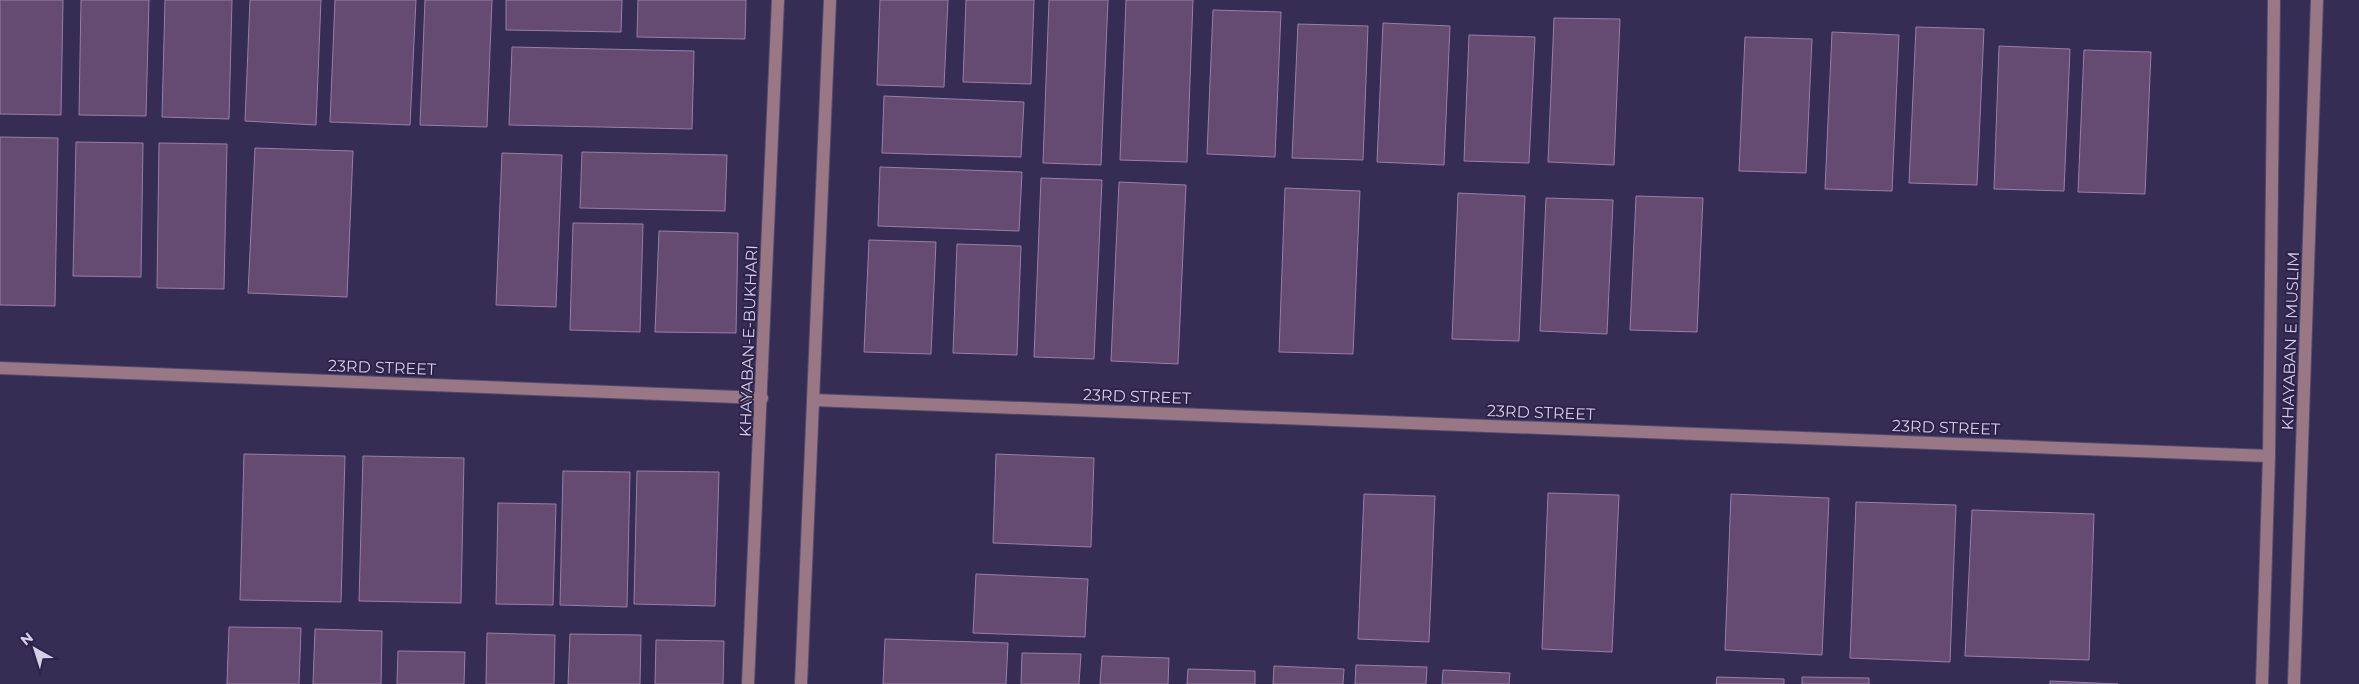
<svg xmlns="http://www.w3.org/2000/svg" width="2359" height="684" font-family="Montserrat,sans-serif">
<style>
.building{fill:#654b72;stroke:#997ea8}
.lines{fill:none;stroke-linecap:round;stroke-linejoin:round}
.minor-casing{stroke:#524a6f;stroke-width:14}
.minor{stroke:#9a7785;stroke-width:12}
.labels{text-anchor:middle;stroke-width:4;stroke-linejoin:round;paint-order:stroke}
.street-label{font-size:16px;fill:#d4d0e9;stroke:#2d2249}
</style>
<rect width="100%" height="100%" fill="#362d54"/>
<g class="building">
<path d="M0,0H63L61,115L0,114Z"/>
<path d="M81,0H149L146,116L79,115Z"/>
<path d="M165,0H232L229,119L162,117Z"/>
<path d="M250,0H321L316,125L245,121Z"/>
<path d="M335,0H416L410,125L330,122Z"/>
<path d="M425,0H492L487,127L420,125Z"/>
<path d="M506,0H622L621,32L506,30Z"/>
<path d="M638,0H746L745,39L637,37Z"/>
<path d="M880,0H948L944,87L877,85Z"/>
<path d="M966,0H1034L1031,84L963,82Z"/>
<path d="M1049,0H1108L1101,165L1043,163Z"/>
<path d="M1126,0H1193L1187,162L1120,160Z"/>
<path d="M1213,10L1281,12L1275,157L1207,154Z"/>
<path d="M1554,18L1620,19L1614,165L1548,162Z"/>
<path d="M1383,23L1450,26L1444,165L1377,162Z"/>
<path d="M1298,24L1368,26L1363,160L1292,158Z"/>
<path d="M1916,27L1984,29L1977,185L1909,183Z"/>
<path d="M1832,32L1899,35L1892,191L1825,189Z"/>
<path d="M1469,35L1535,37L1529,163L1464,161Z"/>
<path d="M1745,37L1812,39L1806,173L1739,171Z"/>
<path d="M1999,46L2070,49L2064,191L1994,189Z"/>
<path d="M512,47L694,51L692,129L509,125Z"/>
<path d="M2084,50L2151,52L2145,194L2078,192Z"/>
<path d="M884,96L1024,102L1021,157L882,153Z"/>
<path d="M0,137L58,138L55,306L0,305Z"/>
<path d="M76,142L143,143L141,277L73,276Z"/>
<path d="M159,143L227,144L224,289L157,288Z"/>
<path d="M255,148L353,151L347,297L248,293Z"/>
<path d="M582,152L727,155L725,211L580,208Z"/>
<path d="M502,153L562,155L556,307L496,305Z"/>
<path d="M880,167L1022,172L1019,231L878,226Z"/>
<path d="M1041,178L1102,180L1094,359L1034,357Z"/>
<path d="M1119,182L1186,185L1178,364L1111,361Z"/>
<path d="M1285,188L1360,191L1353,354L1279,352Z"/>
<path d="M1458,193L1525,196L1519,341L1452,339Z"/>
<path d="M1636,196L1703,198L1697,332L1630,330Z"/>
<path d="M1546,198L1613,200L1607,334L1540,331Z"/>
<path d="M573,223L643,224L640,332L570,330Z"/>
<path d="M659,231L738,233L736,333L655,332Z"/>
<path d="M869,240L936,242L931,354L864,352Z"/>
<path d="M957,244L1021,246L1017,355L953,353Z"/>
<path d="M244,454L345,456L341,602L240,600Z"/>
<path d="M996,454L1094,458L1091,547L993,543Z"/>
<path d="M363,456L464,458L461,603L359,601Z"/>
<path d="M563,471L630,472L627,607L560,605Z"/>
<path d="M637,471L719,472L715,606L634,604Z"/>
<path d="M1548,493L1619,495L1612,652L1542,649Z"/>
<path d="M1364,494L1435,496L1429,642L1358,639Z"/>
<path d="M1731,494L1829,498L1822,655L1725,650Z"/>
<path d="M1856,502L1956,505L1950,662L1850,658Z"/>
<path d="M498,503L556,504L553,605L496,604Z"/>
<path d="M1972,510L2094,514L2089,660L1965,656Z"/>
<path d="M976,574L1088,579L1085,637L973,633Z"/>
<path d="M229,627L301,628L299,684H227Z"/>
<path d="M315,629L382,631L381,684H313Z"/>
<path d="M487,633L555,635L554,684H486Z"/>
<path d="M570,634L641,635L640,684H568Z"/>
<path d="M885,639L1008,643L1006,684H883Z"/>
<path d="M656,640L724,641L723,684H655Z"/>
<path d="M398,651L465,652L464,684H397Z"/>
<path d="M1022,653L1081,654L1079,684H1021Z"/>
<path d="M1102,656L1169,658L1168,684H1100Z"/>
<path d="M1356,665L1427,667L1426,684H1355Z"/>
<path d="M1274,666L1344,669L1343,684H1273Z"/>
<path d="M1188,669L1255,671V684H1187Z"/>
<path d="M1443,670L1510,673L1509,684H1442Z"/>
<path d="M1717,677L1784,679V684H1716Z"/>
<path d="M1802,677L1869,678V684H1802Z"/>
<path d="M2050,681L2118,684H2050Z"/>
</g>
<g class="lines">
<defs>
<g id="minor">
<path d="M0,368L762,398"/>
<path d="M813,400L2269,456"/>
<path d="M748,684L778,0"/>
<path d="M801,684L830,0"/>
<path d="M2262,684L2269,456L2274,0"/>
<path d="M2294,684L2317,0"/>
</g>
</defs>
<use href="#minor" class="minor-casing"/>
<use href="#minor" class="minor"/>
</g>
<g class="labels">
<g class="street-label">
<text transform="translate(748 341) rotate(-88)" y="6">KHAYABAN-E-BUKHARI</text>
<text transform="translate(2290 341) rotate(-88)" y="6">KHAYABAN E MUSLIM</text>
<text transform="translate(382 367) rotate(2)" y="6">23RD STREET</text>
<text transform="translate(1137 396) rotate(2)" y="6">23RD STREET</text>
<text transform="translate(1541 412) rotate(2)" y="6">23RD STREET</text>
<text transform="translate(1946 427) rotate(2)" y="6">23RD STREET</text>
</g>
</g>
<g transform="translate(35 649) rotate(321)" stroke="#2d2249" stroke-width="4" paint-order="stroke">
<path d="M0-4L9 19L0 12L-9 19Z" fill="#d4d0e9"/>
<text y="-8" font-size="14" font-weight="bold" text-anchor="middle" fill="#d4d0e9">N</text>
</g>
</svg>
